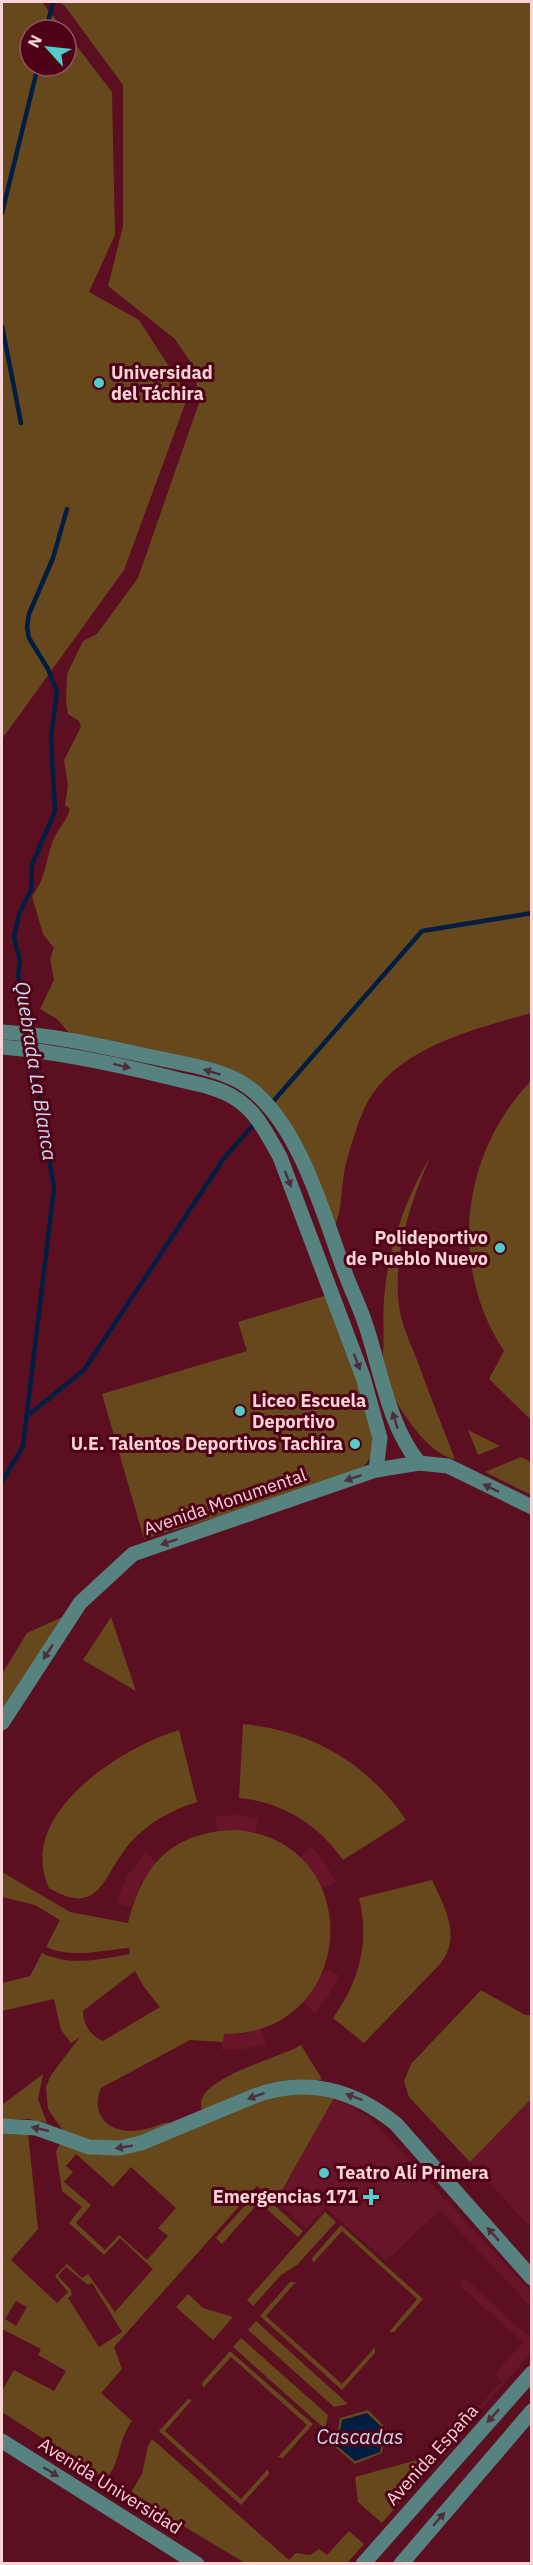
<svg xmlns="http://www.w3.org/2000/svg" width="533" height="2565" font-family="'IBM Plex Sans',sans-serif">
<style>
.built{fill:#691529}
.green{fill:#66481c;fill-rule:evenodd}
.water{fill:#001e42}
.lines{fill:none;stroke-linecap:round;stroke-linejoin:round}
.stream{stroke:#001e42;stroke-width:4.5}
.minor{stroke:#568280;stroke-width:15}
.oneway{fill:#512e3c}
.poi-dot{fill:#53cdcb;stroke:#4f0117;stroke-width:2}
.labels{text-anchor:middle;stroke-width:6;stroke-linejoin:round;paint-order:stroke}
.poi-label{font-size:18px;font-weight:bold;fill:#fad4d7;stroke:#4f0117;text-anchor:start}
.street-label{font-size:18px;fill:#fad4d7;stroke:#4f0117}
.water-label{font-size:20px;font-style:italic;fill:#c9d9ed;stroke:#4f0117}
</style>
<rect width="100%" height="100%" fill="#5b0f21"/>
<g class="built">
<path d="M237,1815L259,1818L255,1833L237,1830L217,1831L215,1816Z"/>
<path d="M310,1846L325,1863L336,1882L322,1888L312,1872L300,1857Z"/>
<path d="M145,1852L156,1862L141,1883L131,1907L116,1903L127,1876Z"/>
<path d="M325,1970L339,1975L329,1995L315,2013L304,2002Z"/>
<path d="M261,2029L266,2044L244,2049L222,2050L223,2034H242Z"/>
<path d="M334,2098L350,2104L373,2121L531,2292V2307L440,2210L386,2261L325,2208L306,2228L276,2202Z"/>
<path d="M531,2099V2228L470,2162Z"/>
<path d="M460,2280L468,2281L528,2336L531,2332L532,2352L455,2439L447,2432L449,2422L458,2430L502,2381L495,2374L523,2342L461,2287Z"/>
</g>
<g class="green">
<path d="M2,2H42L64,30H30V66H66V32L112,92L115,235L89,292L139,320L188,396L124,570L2,739Z"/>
<path d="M58,2H531V1013C475,1029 397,1047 367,1103C358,1121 353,1140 347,1159C340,1184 344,1213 331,1234L304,1167L248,1086L77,1042L57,1019L40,1009L54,980L50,959L54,948L43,934L32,896C47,877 45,860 54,838C59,828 67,820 70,809L65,805L68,786L64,760L81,727L79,721L68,714L66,703L67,674L83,641L97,634L138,578L200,400L193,366L175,339L108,286L123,226V85L65,6Z"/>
<path d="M531,1081V1420L489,1379L504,1351C448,1266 461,1153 531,1081Z"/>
<path d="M431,1155C410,1203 391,1259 400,1312C403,1328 411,1344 417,1360C429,1393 442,1426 455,1459C424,1454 394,1399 380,1373C386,1348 382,1324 384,1299C388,1247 405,1200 431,1155Z"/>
<path d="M337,1292L376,1451L363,1467L274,1500L144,1539L102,1394L247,1351L238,1322Z"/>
<path d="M468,1430L500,1446L478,1455Z"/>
<path d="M521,1457L531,1462V1495L485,1472Z"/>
<path d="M69,1614L2,1719V1674L27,1633Z"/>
<path d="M111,1617L136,1691L83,1660Z"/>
<path d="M243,1724C311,1731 368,1763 406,1820L343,1860C318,1824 282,1802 239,1798Z"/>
<path d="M179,1730L197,1802C171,1810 148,1823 130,1843C103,1874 101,1919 49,1888C15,1815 120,1748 179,1730Z"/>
<path d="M237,1830C369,1842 358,2035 224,2034L223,2042L190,2040L101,2088C97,2098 96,2107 101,2116C111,2134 135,2133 153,2127C159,2125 164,2121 171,2123L115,2149L64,2132L48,2109L46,2087L51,2075L80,2037L71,2043L61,2030L54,1999L2,2011V1983L30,1976L42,1953C71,1967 100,1959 130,1954L129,1948C100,1950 74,1959 46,1947L60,1920L35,1905L2,1897V1872L70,1912L128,1923C143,1864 172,1831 237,1830ZM135,1971L144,1987L160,2007L103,2041C91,2036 83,2025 83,2011Z"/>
<path d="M432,1880C445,1908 462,1936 440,1964L364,2043L333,2018C359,1982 370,1942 359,1898Z"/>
<path d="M481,1990L525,2015H531V2099L470,2162L409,2097L404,2081L411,2064Z"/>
<path d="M301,2045L322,2079L305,2087L202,2110C190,2079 281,2058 301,2045Z"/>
<path d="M43,2074L38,2099L47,2123L29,2119H2V2105Z"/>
<path d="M303,2093L334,2098L276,2201L257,2186L114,2347L122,2369L101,2393L132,2421C118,2439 121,2462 106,2479L2,2412V2391L14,2370L54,2391L66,2371L38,2355L41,2349L2,2329V2132L28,2133L38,2229L11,2260L57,2303L68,2292L55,2276L67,2264L82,2278L88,2274L115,2312L153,2269L120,2238L104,2255L69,2223L82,2207L62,2191L56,2151L61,2142L97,2155H120L271,2097ZM76,2154L113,2187L131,2167L176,2208L158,2228L168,2236L147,2260L119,2235L105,2250L76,2223L91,2205L64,2182L73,2172L66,2166ZM66,2267L88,2285L92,2283L122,2332L99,2347L68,2298L72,2295L71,2290L58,2276ZM16,2301L27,2307L16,2326L5,2319Z"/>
<path d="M258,2191L303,2231L298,2237L259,2202L222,2244L216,2238Z"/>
<path d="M325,2212L336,2222L297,2265L281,2275L253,2306L247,2300Z"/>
<path d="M341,2225L423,2299L394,2332H389L417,2299L342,2231L313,2263L312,2258Z"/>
<path d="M290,2282H296L266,2316L342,2384L375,2347V2353L342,2390L260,2316Z"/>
<path d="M188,2294L203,2308L233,2317L213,2340L176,2307Z"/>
<path d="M256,2321L348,2404L334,2407L248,2330Z"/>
<path d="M241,2338L328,2415L325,2429L233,2347Z"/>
<path d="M230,2351L313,2424L283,2458L278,2457L307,2425L231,2357L203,2388L202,2383Z"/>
<path d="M188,2399L192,2400L165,2431L241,2499L268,2469L269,2474L241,2505L159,2431Z"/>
<path d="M368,2410L386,2428L382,2453L355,2464L335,2447L340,2418ZM384,2428L380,2452L355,2461Z"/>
<path d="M152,2439L289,2560L296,2553L310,2555L319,2549L327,2555L349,2531L364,2544L347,2563H245L130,2494L142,2474L148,2446Z"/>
<path d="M424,2458L433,2465L382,2523L358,2502L355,2477Z"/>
</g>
<path class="water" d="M367,2413L384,2429L380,2452L355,2461L337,2446L342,2420Z"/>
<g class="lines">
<g class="stream">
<path d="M46,30L53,2"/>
<path d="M2,213L38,66"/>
<path d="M2,326L21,423"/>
<path d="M28,1030L18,974L20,961L14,937L19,914L31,890L32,865L55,811L51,737L57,692L48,669L29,638L27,627L29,614L53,558L67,509"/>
<path d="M270,1105L422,931L532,913"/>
<path d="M27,1416L84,1370L224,1158L255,1123"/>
<path d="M2,1482L23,1446L54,1188L32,1053"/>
</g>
<g class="minor">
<path d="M2,1032C56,1035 109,1048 162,1059C189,1065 226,1070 248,1087C299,1124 323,1213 344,1270C350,1287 358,1303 364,1320C381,1368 387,1423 419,1463"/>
<path d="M2,1047C59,1052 116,1064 172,1078C191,1083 215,1086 233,1097C256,1110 267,1134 280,1157L363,1377L380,1438L376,1470"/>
<path d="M2,1723L80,1603L133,1554L376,1470L419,1463L448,1466L532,1507"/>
<path d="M2,2126L36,2128L89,2147L120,2148L141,2143L257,2095C309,2077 354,2090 396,2124L532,2278"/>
<path d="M2,2441L197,2564"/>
<path d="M363,2564L532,2373"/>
<path d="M401,2564L532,2411"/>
</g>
</g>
<defs><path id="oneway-solid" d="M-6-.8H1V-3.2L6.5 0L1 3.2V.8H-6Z" transform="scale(1.5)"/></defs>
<g class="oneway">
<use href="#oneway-solid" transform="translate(122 1066) rotate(14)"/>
<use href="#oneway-solid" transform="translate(212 1072) rotate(-163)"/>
<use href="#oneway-solid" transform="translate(288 1179) rotate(69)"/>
<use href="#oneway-solid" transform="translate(357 1362) rotate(69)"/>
<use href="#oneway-solid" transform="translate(395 1420) rotate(-107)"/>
<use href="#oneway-solid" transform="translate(353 1478) rotate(161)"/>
<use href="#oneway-solid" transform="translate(491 1488) rotate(-154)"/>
<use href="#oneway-solid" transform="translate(169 1542) rotate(161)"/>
<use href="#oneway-solid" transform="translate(48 1652) rotate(123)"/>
<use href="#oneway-solid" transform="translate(256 2096) rotate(160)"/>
<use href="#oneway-solid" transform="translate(354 2097) rotate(-159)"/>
<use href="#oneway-solid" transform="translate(40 2129) rotate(-167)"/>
<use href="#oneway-solid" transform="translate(124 2147) rotate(171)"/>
<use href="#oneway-solid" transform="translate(493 2234) rotate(-131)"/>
<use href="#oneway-solid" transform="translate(493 2416) rotate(132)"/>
<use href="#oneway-solid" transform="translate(51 2472) rotate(32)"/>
<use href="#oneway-solid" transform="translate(439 2519) rotate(-49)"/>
</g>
<g class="poi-dot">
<circle cx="99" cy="383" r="6"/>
<circle cx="500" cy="1248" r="6"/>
<circle cx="240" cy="1411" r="6"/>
<circle cx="355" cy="1444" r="6"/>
<circle cx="324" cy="2173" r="6"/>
<path d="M368 2188h6v6h6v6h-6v6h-6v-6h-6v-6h6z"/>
</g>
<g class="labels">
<g class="poi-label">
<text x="111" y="379">Universidad<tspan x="111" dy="21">del Táchira</tspan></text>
<text x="488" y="1244" text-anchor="end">Polideportivo<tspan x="488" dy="21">de Pueblo Nuevo</tspan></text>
<text x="252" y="1407">Liceo Escuela<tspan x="252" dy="21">Deportivo</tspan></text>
<text x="343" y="1450" text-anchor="end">U.E. Talentos Deportivos Tachira</text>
<text x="336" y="2179">Teatro Alí Primera</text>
<text x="358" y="2203" text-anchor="end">Emergencias 171</text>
</g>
<g class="street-label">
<text transform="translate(225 1502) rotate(-19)" y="6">Avenida Monumental</text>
<text transform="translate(432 2455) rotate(-48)" y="6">Avenida España</text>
<text transform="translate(110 2486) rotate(32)" y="6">Avenida Universidad</text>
</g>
<g class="water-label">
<text transform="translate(36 1071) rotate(81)" y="7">Quebrada La Blanca</text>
<text x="360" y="2444">Cascadas</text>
</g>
</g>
<rect width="533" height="2565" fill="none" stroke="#fad4d7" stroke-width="6"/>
<g transform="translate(48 48) rotate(297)"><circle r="28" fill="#4f0117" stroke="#935564" stroke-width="1.5"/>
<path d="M0-4.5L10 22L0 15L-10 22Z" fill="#53cdcb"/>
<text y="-9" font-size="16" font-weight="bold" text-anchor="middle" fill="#fad4d7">N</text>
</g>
</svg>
